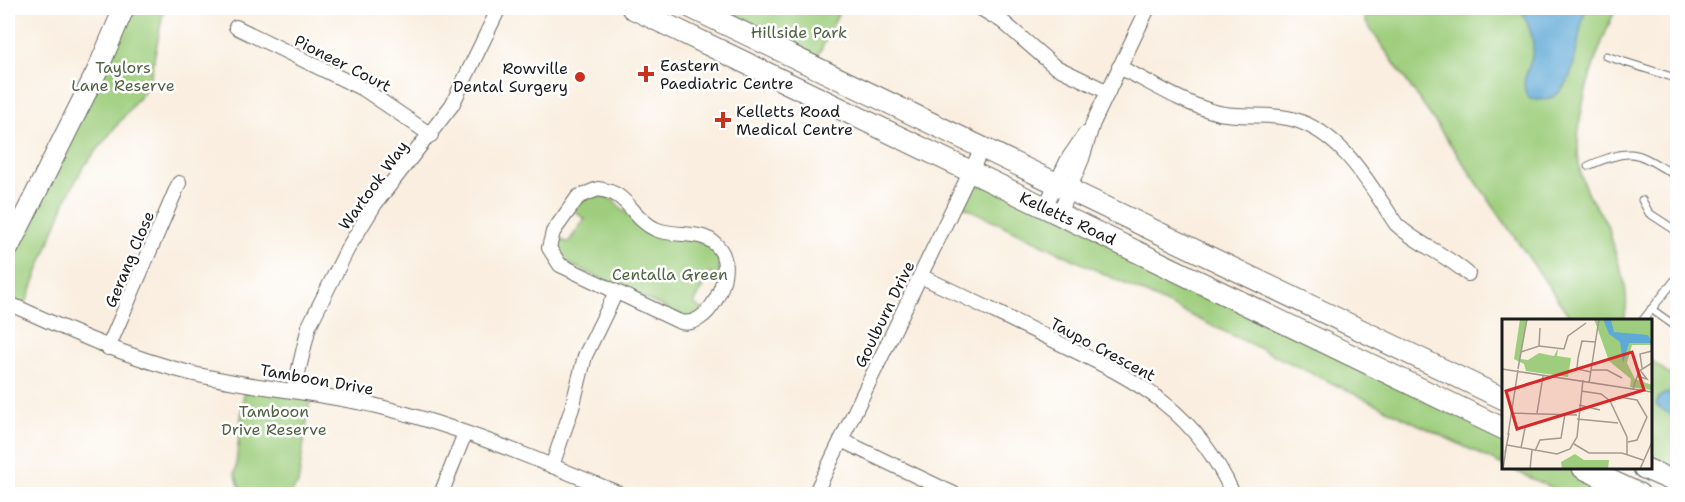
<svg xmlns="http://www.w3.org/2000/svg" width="1685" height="502" font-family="'Shantell Sans',sans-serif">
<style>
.green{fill:#9ece7d;stroke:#5d754c;stroke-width:1.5}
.water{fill:#5ea9d6;stroke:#3d6279;stroke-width:1.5}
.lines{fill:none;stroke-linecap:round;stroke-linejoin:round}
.service-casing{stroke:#696660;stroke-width:9}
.minor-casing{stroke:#696660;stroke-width:16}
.secondary-casing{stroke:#696660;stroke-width:22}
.primary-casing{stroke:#696660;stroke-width:23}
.service{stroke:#fff;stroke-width:7}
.minor{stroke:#fff;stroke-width:14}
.secondary{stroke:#fff;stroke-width:20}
.primary{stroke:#fff;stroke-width:21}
.poi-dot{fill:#c8321e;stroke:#fff;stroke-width:2}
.labels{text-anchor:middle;stroke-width:5;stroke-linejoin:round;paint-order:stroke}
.park-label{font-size:16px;fill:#506343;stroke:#fff}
.street-label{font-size:16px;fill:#1c1c1c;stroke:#fff}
.poi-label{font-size:16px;fill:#1c1c1c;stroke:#fff;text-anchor:start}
.inset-road{fill:none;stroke:#a19a91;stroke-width:1.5}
.view{fill:#d62828;fill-opacity:0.15;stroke:#d62828;stroke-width:3}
.inset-edge{fill:none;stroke:#1c1c1c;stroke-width:3}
</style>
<rect width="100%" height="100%" fill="#fff"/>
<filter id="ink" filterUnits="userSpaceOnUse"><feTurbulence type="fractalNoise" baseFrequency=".0167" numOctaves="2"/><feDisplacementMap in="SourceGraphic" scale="12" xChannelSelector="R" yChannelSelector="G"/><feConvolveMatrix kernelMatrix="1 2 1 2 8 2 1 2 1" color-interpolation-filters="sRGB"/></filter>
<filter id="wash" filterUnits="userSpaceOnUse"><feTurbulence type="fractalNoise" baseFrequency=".008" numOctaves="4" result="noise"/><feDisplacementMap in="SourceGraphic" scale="24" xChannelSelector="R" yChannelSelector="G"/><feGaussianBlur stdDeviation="1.35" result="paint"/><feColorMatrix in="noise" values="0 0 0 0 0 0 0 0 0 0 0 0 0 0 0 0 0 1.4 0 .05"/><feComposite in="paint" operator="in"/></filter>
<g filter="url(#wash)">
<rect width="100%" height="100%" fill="#f9eedf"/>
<g class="green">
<path d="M135,8H164L149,85L82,169L67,197L23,310L8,303V262L32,203L97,71Z"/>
<path d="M692,8H841L813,66Z"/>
<path d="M1366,8H1616C1595,56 1569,123 1581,175C1587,200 1599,207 1608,227C1611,234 1612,242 1614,249C1622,273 1631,295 1624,320H1572L1365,21Z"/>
<path d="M970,173L1503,429V465L956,203Z"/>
<path d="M595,195C621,198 612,205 630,215C658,232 689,230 718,252L720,278L710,273L694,304L704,310L691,320L563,261L556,255L555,236L568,243L585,219L573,210L584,199Z"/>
<path d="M1651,360L1677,380V483L1650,468Z"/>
<path d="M245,383L311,393L298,484L290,494H242L235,474Z"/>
<path d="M1509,468H1583L1639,494H1565Z"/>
</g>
<g class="water">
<path d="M1521,8H1586C1573,41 1581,108 1530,99C1516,83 1532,67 1533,50C1534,35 1526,21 1521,8Z"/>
<path d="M1666,393L1677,395V419L1656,405L1659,397Z"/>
</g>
</g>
<g filter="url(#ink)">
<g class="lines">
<defs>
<g id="service">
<path d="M1606,56L1678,79"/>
<path d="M1588,166C1635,145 1637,153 1678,177"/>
<path d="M1642,200L1649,213L1678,232"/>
<path d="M1651,309L1678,328"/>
<path d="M1643,320L1678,276"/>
</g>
<g id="minor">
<path d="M980,8L1002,21L1054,66L1108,92"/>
<path d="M236,27L365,90L431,135"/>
<path d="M1119,67C1150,82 1182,103 1215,112C1240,119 1267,112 1292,119C1343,133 1369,184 1396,224C1418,245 1446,254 1468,274"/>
<path d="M598,189C630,193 629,216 655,229C678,239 707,227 721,251C735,274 708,333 678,321L560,265L549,248L553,232L578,197Z"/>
<path d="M1045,207L1068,159L1085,134"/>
<path d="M1059,214L1082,159L1093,123L1148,8"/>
<path d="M920,276C962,295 1003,316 1045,336C1129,378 1192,402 1233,494"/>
<path d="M8,303C69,331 128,358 194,374C254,388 317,392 377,406C461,427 541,461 620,494"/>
<path d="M108,348L179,183"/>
<path d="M294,390L309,326L348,248L375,204L452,105L499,8"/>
<path d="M841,440L954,494"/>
<path d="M552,466L572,408L585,356L616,292"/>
<path d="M441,494L465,433"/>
<path d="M815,494L982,148"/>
</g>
<path id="secondary" d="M8,249L97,71L124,8"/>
<g id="primary">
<path d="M632,8L1504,429"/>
<path d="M692,8L1504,399"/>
<path d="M1583,468L1639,494"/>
<path d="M1644,468L1678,483"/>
</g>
</defs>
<use href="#service" class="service-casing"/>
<use href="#minor" class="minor-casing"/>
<use href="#secondary" class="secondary-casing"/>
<use href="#primary" class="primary-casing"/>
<use href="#service" class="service"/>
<use href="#minor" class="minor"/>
<use href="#secondary" class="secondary"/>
<use href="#primary" class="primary"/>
</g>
</g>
<g class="poi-dot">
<path d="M643 65h6v6h6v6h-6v6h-6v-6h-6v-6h6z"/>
<circle cx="580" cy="77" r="6"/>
<path d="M720 111h6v6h6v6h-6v6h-6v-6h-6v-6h6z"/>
</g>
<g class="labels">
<g class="park-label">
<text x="799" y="38">Hillside Park</text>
<text x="123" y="73">Taylors<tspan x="123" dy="18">Lane Reserve</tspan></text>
<text x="670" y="280">Centalla Green</text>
<text x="274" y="417">Tamboon<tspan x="274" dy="18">Drive Reserve</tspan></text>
</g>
<g class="street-label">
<text transform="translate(343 63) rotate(27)" y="6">Pioneer Court</text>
<text transform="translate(373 185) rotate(-54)" y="6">Wartook Way</text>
<text transform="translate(1068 218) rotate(25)" y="6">Kelletts Road</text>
<text transform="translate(129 259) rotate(-67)" y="6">Gerang Close</text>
<text transform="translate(884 314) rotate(-64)" y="6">Goulburn Drive</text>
<text transform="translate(1103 349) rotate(28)" y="6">Taupo Crescent</text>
<text transform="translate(317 379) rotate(10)" y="6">Tamboon Drive</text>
</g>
<g class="poi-label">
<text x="660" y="71">Eastern<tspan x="660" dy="18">Paediatric Centre</tspan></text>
<text x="568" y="74" text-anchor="end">Rowville<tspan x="568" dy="18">Dental Surgery</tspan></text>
<text x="736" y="117">Kelletts Road<tspan x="736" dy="18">Medical Centre</tspan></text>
</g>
</g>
<g transform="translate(1502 319)">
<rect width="150" height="150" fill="#f9eedf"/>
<path d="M18,0H25L18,40L26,41L37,34L52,37L56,29L55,37L69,39L66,58L24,52L22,45L12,40ZM92,0H150V31L149,26H130L125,44L133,60L150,66V71L128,68L129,60L107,42ZM73,135L82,141H107L106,150H60L59,143Z" fill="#9ece7d"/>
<path d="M101,0L109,1L112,13L146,16L150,24H127L121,44L118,23L107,15Z" fill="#5ea9d6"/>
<path class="inset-road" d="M37,27L38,9M19,33L37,27L62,30L66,17L84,4M140,49L138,35L150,32M0,50L150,73M16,50L25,0M89,51H105L120,59M89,53L75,50L76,39L80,22L93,23M135,57L145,60L138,51M87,64L97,0M131,70L137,52L150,44M79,72L99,75L108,82L125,118V135M108,82L117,78L135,81L145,98L135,121L126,123M77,86L98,91M9,94L75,96M35,94L41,57M75,100L116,104M6,116L16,51M72,125L87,134H120L141,141M5,126L55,135L68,130L75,118L81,61M19,129L23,109M33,132L38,121L59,119L63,95M3,134L7,114M1,150L4,130M28,150L30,131M138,150L150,123"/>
<path class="view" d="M130,33L142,71L15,110L4,72Z"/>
<rect width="150" height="150" class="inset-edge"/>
</g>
<rect width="1685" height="502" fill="none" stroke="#fff" stroke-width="30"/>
</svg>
